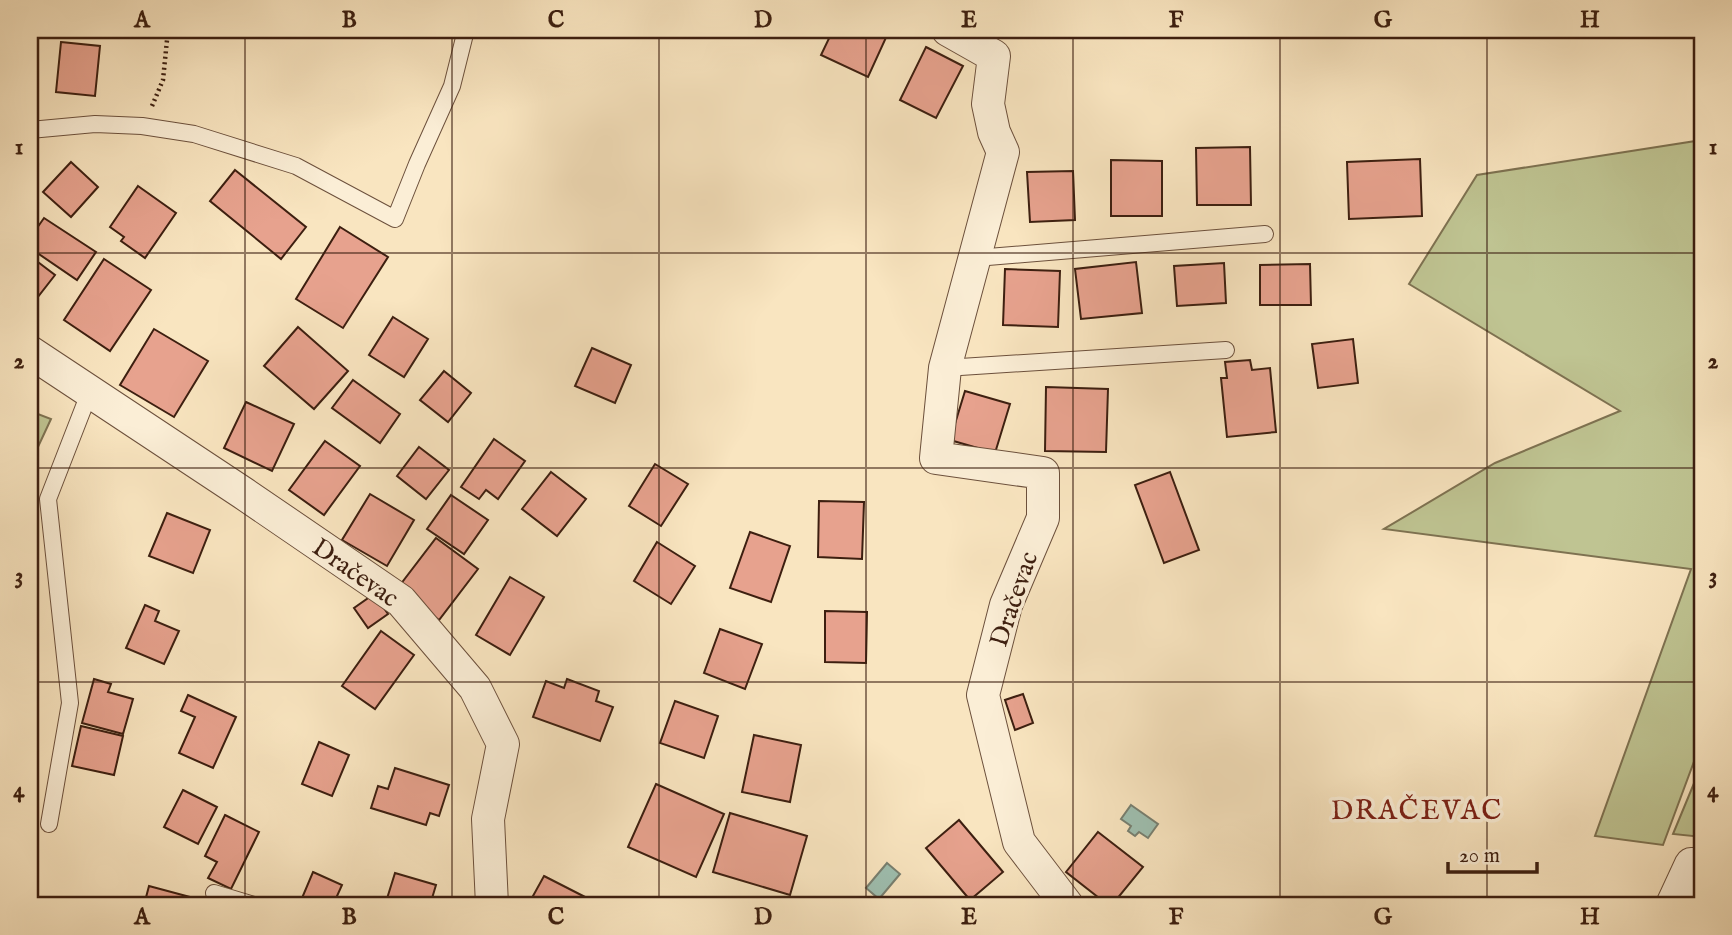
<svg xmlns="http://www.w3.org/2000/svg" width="1732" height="935" font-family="'IM FELL English',serif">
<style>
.green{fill:#bfc492;stroke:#7e7251;stroke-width:2}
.water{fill:#9ebfb0;stroke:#777f70;stroke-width:2}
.building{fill:#e7a28e;stroke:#3d1f10;stroke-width:2}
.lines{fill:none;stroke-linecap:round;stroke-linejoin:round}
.service-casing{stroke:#6c503c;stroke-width:18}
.minor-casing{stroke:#6c503c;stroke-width:34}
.path{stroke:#3d1f10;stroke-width:4.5;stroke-dasharray:2 3.5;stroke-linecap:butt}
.service{stroke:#fbeed6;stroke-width:16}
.minor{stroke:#fbeed6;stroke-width:32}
.grid{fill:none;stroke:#3d1f10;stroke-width:2;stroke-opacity:0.55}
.labels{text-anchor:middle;stroke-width:7;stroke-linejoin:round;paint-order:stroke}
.street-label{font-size:26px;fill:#3d1f10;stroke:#fbeed6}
.neighbourhood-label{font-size:28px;letter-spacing:2px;fill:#7a1f14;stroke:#fbeed6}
.neatline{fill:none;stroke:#3d1f10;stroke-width:2.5}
.grid-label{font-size:23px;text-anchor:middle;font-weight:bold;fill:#3d1f10}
</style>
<rect width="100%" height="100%" fill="#f9e5c0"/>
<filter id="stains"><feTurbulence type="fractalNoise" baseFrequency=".00286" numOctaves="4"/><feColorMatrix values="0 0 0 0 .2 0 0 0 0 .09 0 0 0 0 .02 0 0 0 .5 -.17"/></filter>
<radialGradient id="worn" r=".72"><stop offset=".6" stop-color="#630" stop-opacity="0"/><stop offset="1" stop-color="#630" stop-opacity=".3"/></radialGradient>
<g class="green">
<path d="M1702,140V740L1663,845L1595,836L1691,569L1384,529L1495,463L1620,411L1409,284L1477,175Z"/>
<path d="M30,411L51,419L30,464Z"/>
<path d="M30,628L38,692L30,734Z"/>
<path d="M1702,764V837L1673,834Z"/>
</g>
<g class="water">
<path d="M1131,805L1158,824L1148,838L1139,832L1135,836L1128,831L1131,826L1121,819Z"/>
<path d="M887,863L900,874L879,899L866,888Z"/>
</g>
<g class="building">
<path d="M833,30L889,31L868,77L821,55Z"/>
<path d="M61,42L100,46L95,96L56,92Z"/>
<path d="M926,47L963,66L936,118L900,100Z"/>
<path d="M1250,147L1251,205H1197L1196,148Z"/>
<path d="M1420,159L1422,216L1349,219L1347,162Z"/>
<path d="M1111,160L1162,161V216H1111Z"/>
<path d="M71,162L98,187L71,217L43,192Z"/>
<path d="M235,170L306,227L281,259L210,201Z"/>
<path d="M1073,171L1075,220L1030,222L1027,172Z"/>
<path d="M138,186L176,213L145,258L121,241L124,237L110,227Z"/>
<path d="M44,218L96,252L77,280L30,248V238Z"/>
<path d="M340,227L388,257L343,328L296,299Z"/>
<path d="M30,256L55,275L30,307Z"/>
<path d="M104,259L151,290L110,351L64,320Z"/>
<path d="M1136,262L1142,313L1081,319L1075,269Z"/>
<path d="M1224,263L1226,303L1177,306L1174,266Z"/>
<path d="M1310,264L1311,305H1260V265Z"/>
<path d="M1005,269L1060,271L1058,327L1003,325Z"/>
<path d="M393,317L428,339L404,377L369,355Z"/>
<path d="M298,327L348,371L314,409L264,366Z"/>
<path d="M154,329L208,361L174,417L120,385Z"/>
<path d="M1353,339L1358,383L1318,388L1312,344Z"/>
<path d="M592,348L631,365L615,403L575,386Z"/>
<path d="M1250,360L1252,370L1270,368L1276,432L1227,437L1221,378H1227L1225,362Z"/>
<path d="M444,371L471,393L448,422L420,400Z"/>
<path d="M353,380L400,414L380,443L332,408Z"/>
<path d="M1046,387L1108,389L1106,452L1045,451Z"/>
<path d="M965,391L1010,404L995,453L950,440Z"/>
<path d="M246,402L294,424L272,471L224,448Z"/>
<path d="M494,439L525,461L498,499L486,490L479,499L461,487Z"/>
<path d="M325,441L360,466L324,515L289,490Z"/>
<path d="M419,447L449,470L426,499L397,476Z"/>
<path d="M655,464L688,484L661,526L629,506Z"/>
<path d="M551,472L586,499L557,536L522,509Z"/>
<path d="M1170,472L1199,550L1164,563L1135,485Z"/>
<path d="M370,494L414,520L387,566L342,540Z"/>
<path d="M451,495L488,520L464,554L427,529Z"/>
<path d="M819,501L864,502L862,559L818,557Z"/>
<path d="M167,513L210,530L193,573L149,556Z"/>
<path d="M750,532L790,546L771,602L730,588Z"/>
<path d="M436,538L478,569L439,620L397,589Z"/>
<path d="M657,542L695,566L671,604L634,581Z"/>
<path d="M510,577L544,597L510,655L476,635Z"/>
<path d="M374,594L388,614L368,628L354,608Z"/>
<path d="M145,605L159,611L155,621L179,631L164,664L126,648Z"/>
<path d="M825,611L867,612L866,663L825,662Z"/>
<path d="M720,629L762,644L745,689L704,673Z"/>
<path d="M381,631L414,655L375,709L342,686Z"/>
<path d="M94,679L111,684L108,692L133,699L123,734L82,723Z"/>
<path d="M567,679L599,691L596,701L613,707L600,741L533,717L546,681L564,688Z"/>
<path d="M1023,694L1033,723L1015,730L1005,700Z"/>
<path d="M188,695L236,717L213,768L179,753L195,717L181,711Z"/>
<path d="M675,701L718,716L704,758L660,743Z"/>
<path d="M81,726L123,736L114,775L72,766Z"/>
<path d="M754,735L801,745L790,802L742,792Z"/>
<path d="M319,742L349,755L332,796L302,784Z"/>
<path d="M395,768L449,785L439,816L430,813L426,825L371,808L378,786L388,789Z"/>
<path d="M656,784L724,814L696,877L628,847Z"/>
<path d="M183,790L217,807L198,844L164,827Z"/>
<path d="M730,813L807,836L790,895L713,872Z"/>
<path d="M225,815L259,832L231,889L208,878L217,862L205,856Z"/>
<path d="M959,820L1003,872L970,900L926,848Z"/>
<path d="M1098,832L1143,867L1112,905H1108L1066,872Z"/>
<path d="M313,872L342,885L333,905H317L302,898Z"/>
<path d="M395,873L436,885L430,905H385Z"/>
<path d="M544,876L589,899L585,905H528Z"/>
<path d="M149,886L190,897L188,905H144Z"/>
</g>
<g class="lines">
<defs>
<g id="service">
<path d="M30,130L95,124L142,126L194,134L296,166L395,219L417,164L452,86L466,30"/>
<path d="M976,258L1265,234"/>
<path d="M945,368L1226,350"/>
<path d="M49,824L70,703L48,499L90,391"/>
<path d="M214,893L254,905"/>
</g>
<g id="minor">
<path d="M948,30L994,56L988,104L994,132L1003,152L945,368L936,458L1043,473V518L1006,605L983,695L1019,842L1067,905"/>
<path d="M30,352L243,493L401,601L475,688L503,744L488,819L492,905"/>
<path d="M1672,905L1691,864L1702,865"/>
</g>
</defs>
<use href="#service" class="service-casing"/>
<use href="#minor" class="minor-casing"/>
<path class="path" d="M152,106L163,80L168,30"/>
<use href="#service" class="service"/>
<use href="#minor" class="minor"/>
</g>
<path class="grid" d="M245,30V905M452,30V905M659,30V905M866,30V905M1073,30V905M1280,30V905M1487,30V905M30,253H1702M30,468H1702M30,682H1702"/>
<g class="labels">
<g class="street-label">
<text transform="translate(356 572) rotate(35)" y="9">Dračevac</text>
<text transform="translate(1013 599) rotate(-71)" y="9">Dračevac</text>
</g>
<g class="neighbourhood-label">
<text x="1417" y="819">DRAČEVAC</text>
</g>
</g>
<rect width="1732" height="935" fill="none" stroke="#f9e5c0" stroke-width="77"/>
<path d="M1448 862v10h89v-10" fill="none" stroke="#3d1f10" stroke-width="3.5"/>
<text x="1459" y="862" font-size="21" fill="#3d1f10" stroke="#fbeed6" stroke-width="5" paint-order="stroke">20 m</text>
<rect x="38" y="38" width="1656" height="859" class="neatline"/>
<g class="grid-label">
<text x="142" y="27">A</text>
<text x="349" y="27">B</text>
<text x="556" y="27">C</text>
<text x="763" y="27">D</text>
<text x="969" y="27">E</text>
<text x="1176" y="27">F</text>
<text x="1383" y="27">G</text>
<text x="1590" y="27">H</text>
<text x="19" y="154">1</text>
<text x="1713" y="154">1</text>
<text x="19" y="368">2</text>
<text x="1713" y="368">2</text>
<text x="19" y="583">3</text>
<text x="1713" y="583">3</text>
<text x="19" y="797">4</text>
<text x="1713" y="797">4</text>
<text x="142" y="924">A</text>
<text x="349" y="924">B</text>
<text x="556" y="924">C</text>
<text x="763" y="924">D</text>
<text x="969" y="924">E</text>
<text x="1176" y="924">F</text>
<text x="1383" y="924">G</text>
<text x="1590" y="924">H</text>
</g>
<rect width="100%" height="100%" filter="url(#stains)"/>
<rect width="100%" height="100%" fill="url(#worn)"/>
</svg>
